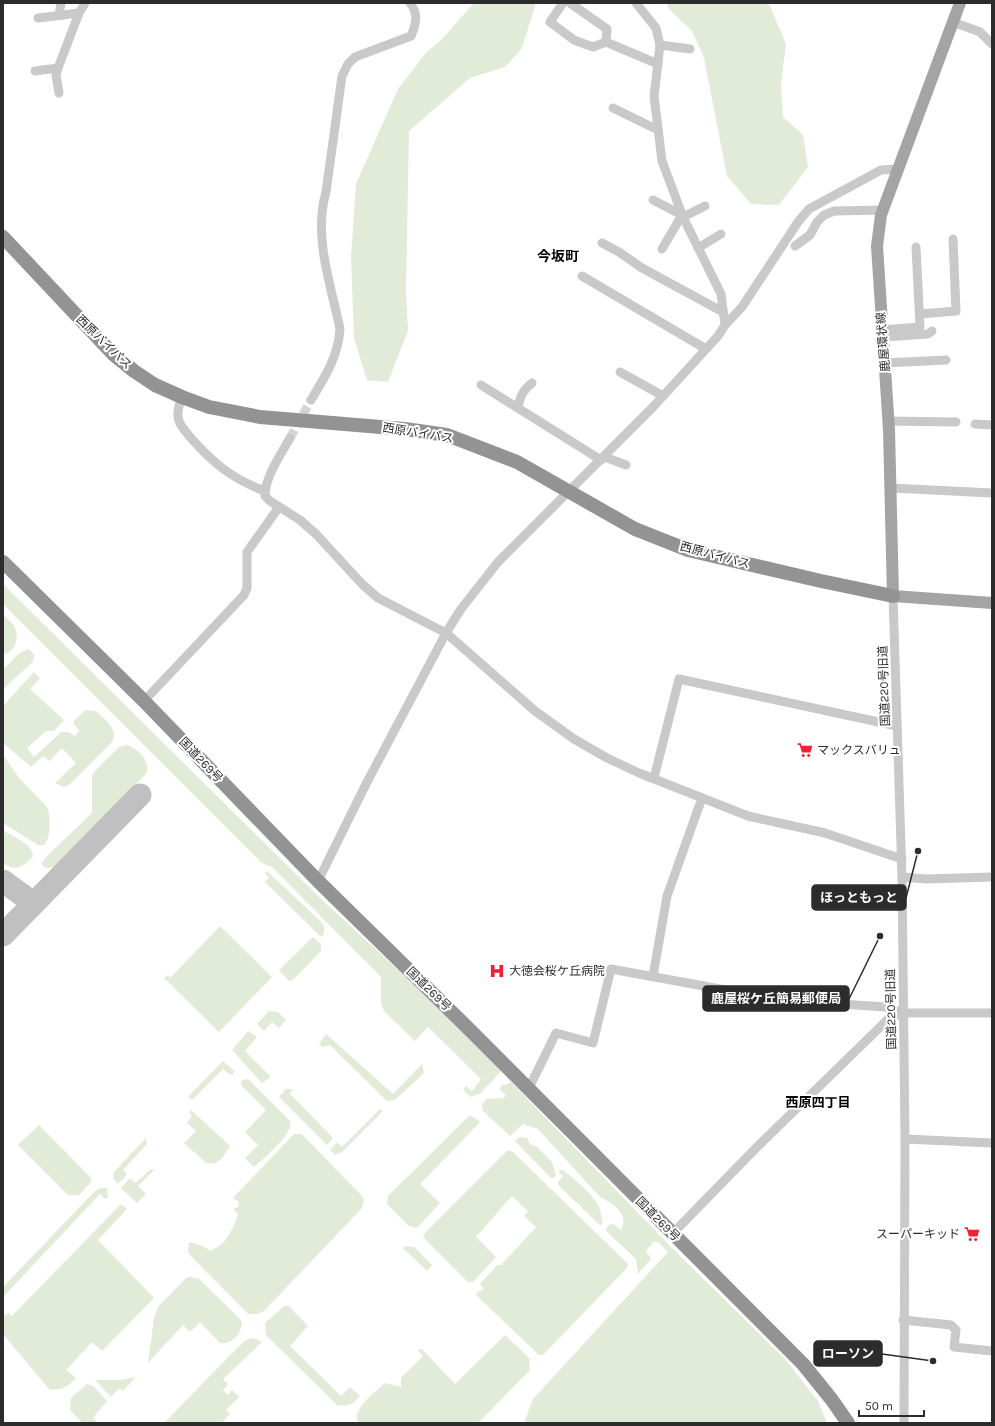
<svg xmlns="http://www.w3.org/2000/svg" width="995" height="1426" font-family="Karla,'Noto Sans JP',sans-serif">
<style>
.green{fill:#e2ebd8}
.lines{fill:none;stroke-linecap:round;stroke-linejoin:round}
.taxiway{stroke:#c0c0c0;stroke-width:23}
.minor-tunnel{stroke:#d5d5d5;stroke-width:9;stroke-dasharray:9 4.5;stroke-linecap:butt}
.minor{stroke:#c9c9c9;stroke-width:9}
.major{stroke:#a4a4a4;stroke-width:12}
.highway{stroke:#939393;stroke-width:14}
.labels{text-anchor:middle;stroke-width:4;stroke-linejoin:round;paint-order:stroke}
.street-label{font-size:12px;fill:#2c2c2c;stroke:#fff}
.poi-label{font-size:12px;fill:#2c2c2c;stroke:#fff;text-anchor:start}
.neighbourhood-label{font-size:13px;font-weight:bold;fill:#000;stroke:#fff}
.quarter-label{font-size:14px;font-weight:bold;fill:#000;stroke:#fff}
.leader{fill:none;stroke:#2c2c2c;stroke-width:1.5}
.callout-dot{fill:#2c2c2c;stroke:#fff;stroke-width:1.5}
.callout{fill:#2c2c2c;stroke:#2c2c2c;stroke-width:1.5}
.callout-label{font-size:13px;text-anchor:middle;font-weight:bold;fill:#fff}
</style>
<rect width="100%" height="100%" fill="#fff"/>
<g class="green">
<path d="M474,3H536L522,48L505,67L470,78L409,131L406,291L408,331L388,382L367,380L354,338L351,257L356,184L398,89L425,54L441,40Z"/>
<path d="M667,3H767L770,6L786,44L781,84L783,117L803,135L808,167L779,205L751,204L727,176L704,58L692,31L668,8Z"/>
<path d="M3,584L319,897L449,1017L501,1071L481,1093L471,1097L463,1090L466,1086L472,1091L481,1079L428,1027L415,1041L384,1011L381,1003V977L272,867L262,863L3,604Z"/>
<path d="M3,615C6,618 12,622 14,626C20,636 16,653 3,654Z"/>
<path d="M28,649L34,654L33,662L3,689V670L18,654Z"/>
<path d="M34,672L40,678L30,689L64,720L54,731H46L27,748L34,757L61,732H68L75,736L79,731L73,722L85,710L96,711C104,719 120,730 112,742L68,786L63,787L55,783L76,763L62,748L49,761L43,756L31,767L3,743V706Z"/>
<path d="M127,745C139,749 151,762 146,774L55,866C50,868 46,870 41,864L46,857L92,813V776L95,771L119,747Z"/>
<path d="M3,755L19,778L47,807C51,815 51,839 44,845H38L3,823Z"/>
<path d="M3,830C13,837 32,843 33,856C24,866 16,873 3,863Z"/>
<path d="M267,871L321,922L324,926V934L321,937L265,882L269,878L265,873Z"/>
<path d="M220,926L272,977L219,1032L164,978L167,976L171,977Z"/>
<path d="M313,937L321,944V951L293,980L289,981L279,970Z"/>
<path d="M269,1011L278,1012L286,1020L279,1028L272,1022L264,1031L257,1024Z"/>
<path d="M248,1031L257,1037L245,1051L271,1077L262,1083L232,1050Z"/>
<path d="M326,1034L393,1094L422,1064L424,1073L395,1100L387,1101L330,1045L323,1047L319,1044Z"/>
<path d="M223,1061L234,1071L233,1075L229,1074L223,1069L192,1100L188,1097Z"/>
<path d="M248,1079L290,1121C294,1134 264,1158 254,1167L245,1158L258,1145L245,1132L266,1110L241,1085L242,1080Z"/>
<path d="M511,1082L672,1248L785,1359L818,1401L827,1423H525V1420L533,1399L668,1252L659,1243L654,1241L646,1251L651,1259L638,1274L636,1259L606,1231L608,1225L613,1224L621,1230C630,1214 612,1203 600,1197L538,1129L523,1124L510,1136L483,1111L482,1104L487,1099L504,1098L506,1095L500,1090L501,1085H505Z"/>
<path d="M286,1089H293L290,1094L333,1138L327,1145L279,1097Z"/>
<path d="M380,1109L383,1111L343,1151L335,1155L330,1150L337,1142L342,1147Z"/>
<path d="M191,1110L230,1146C224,1155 219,1167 206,1163L184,1143L196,1131L187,1123L192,1115L189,1112Z"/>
<path d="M470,1115L480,1122L420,1184L440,1203L417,1228L409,1226L387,1204L388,1196Z"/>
<path d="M39,1125L91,1178V1182L79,1195H68L18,1145Z"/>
<path d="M294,1134H302L362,1196L364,1200L362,1208L264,1311L258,1314H248L188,1253L189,1242L203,1246L210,1251C227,1244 232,1231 238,1214L233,1209L238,1207L239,1202L233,1198Z"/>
<path d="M519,1137L527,1138L530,1144L537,1147L552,1162L556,1175L554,1178H551L515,1141Z"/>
<path d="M146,1138L147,1144L123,1170L127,1174L118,1184L113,1178V1173Z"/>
<path d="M508,1150L513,1152L628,1264L627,1268L543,1355H539L476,1295L477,1292L484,1289L480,1284L497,1265H501L536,1227L524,1216L528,1211L512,1196L476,1237L496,1257L473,1282H468L423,1237L425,1233Z"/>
<path d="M151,1169L154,1170L138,1186L146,1194L137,1203L121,1188L130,1178L135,1183Z"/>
<path d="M560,1170H563C580,1185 604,1199 602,1225H600L558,1185V1182L563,1176L559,1173Z"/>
<path d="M101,1188H107L108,1197L105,1199L100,1194L3,1297V1287L95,1191Z"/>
<path d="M121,1204L127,1209L98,1240L154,1298L102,1351L92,1342L66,1370L76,1378C67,1387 62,1391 49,1389L3,1334V1317L8,1313L12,1316Z"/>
<path d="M405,1246L414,1247L432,1265L427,1271L403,1248Z"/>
<path d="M190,1277L198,1278L240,1319L242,1323C241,1334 231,1345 220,1343L200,1322L190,1332L183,1325L148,1363L154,1318L158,1307L186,1278Z"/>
<path d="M284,1306H289L308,1326L290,1346L341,1396L350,1387L360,1396C353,1404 349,1407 337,1405L266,1335L265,1323Z"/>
<path d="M505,1335L529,1358L530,1370L478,1423H358C351,1409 376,1392 385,1383L401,1387V1378L423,1356L418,1350L422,1349L455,1384Z"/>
<path d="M251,1338L256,1339L262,1342L223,1379L228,1384L223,1390L228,1395L232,1390L239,1397L226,1410L230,1414L222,1423H164L244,1341Z"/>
<path d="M136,1377L123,1391L119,1388L111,1397L95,1380H121Z"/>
<path d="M87,1384L93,1386L107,1401L93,1418L98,1423H82L70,1410L71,1398Z"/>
</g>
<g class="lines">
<g class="taxiway">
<path d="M3,881L29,900L33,901L39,898"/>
<path d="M3,935L140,795"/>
</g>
<path class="minor-tunnel" d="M290,438L311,400"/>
<g class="minor">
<path d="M563,3L550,22L574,40L593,47L606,42L658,64"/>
<path d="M570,3L607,29L606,42"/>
<path d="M636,3L656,28L660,45L654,96L662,161L683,217L721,294L725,325"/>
<path d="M59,15L61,3"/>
<path d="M38,18L79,13L85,3"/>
<path d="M953,22L980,32L992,44"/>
<path d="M660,45L690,49"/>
<path d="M58,68L56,75L59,93"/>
<path d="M35,71L58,68L79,13"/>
<path d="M613,108L658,130"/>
<path d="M653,200L682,215L662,249"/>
<path d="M683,217L705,206"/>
<path d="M602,243L619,252L642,268L723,312"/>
<path d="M795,246L810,235L817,222L824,215L834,211L883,210"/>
<path d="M698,248L721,234"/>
<path d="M582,276L706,349"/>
<path d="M920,314L956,311L953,239"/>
<path d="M882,330L920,327L916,247"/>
<path d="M883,337L928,334L932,331"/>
<path d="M885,363L946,360"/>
<path d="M620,372L663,396"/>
<path d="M481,385L601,460"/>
<path d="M182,397C180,402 178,408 178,413C177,423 184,429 190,437C213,463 232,479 265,491"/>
<path d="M311,400C325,377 338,357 340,329C331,285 313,237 326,192L342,76L348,64L355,57L411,36C416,24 419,14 410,3"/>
<path d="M518,408C520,396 523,390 532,383"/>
<path d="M888,421L956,422"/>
<path d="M975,424L992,425"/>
<path d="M290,438C282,452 264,479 265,496L270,501L300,520L316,534L362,584L378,598L446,633L535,711L574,739L607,758L639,773L748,816L825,833L902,859"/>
<path d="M605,457L626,465"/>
<path d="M891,488L992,493"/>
<path d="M893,596L902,877L905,1139L904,1423"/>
<path d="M144,701L244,595L247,588V552L279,507"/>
<path d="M654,778L679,679L897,726"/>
<path d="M902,877L926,879L992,877"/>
<path d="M318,881L366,784L446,633L461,609L498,562L653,407L718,336L725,325L742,307L798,222L809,209L881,170L898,169"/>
<path d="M653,976L667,896L702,798"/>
<path d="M529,1088L556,1033L593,1043L611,969L753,995L796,1001L886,1007L903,1013H992"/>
<path d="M905,1139L992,1143"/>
<path d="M673,1233L758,1146L875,1032L889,1018L903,1013"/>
<path d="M903,1320L951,1325L956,1330L954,1347L992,1351"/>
</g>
<path class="major" d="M960,3L881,215L877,246L889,430L893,596L992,603"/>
<g class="highway">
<path d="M3,237L113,354L134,371L155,385L182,397L209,407L260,417L405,429L447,435L517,462L635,529L688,550L821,581L893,596"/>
<path d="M3,562L144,701L318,881L470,1030L803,1364L832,1400L848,1423"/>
</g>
</g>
<defs>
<symbol id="supermarket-bare" viewBox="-9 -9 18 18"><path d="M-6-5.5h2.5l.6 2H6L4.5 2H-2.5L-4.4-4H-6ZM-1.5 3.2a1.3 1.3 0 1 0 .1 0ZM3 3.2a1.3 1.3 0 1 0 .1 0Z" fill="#ee2235" stroke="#fff" stroke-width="2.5" paint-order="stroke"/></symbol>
<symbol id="hospital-bare" viewBox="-9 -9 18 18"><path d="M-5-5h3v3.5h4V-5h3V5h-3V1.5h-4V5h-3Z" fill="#ee2235" stroke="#fff" stroke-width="2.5" paint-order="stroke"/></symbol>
</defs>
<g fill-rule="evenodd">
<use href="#supermarket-bare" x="794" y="739" width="22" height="22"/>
<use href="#hospital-bare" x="486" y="960" width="22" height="22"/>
<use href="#supermarket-bare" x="961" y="1223" width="22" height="22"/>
</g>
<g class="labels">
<g class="street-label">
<text transform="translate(104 342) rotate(44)" y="4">西原バイパス</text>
<text transform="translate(883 342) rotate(-95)" y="4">鹿屋環状線</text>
<text transform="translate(418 433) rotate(9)" y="4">西原バイパス</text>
<text transform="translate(715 555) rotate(15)" y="4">西原バイパス</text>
<text transform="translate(884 686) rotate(-92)" y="4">国道220号旧道</text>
<text transform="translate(201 760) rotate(46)" y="4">国道269号</text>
<text transform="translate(429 989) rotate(44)" y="4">国道269号</text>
<text transform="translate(891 1009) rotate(-91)" y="4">国道220号旧道</text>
<text transform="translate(658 1219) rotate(45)" y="4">国道269号</text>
</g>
<g class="poi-label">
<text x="817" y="754">マックスバリュ</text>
<text x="509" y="975">大徳会桜ケ丘病院</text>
<text x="960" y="1238" text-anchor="end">スーパーキッド</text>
</g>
<g class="neighbourhood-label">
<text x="818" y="1107">西原四丁目</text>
</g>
<g class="quarter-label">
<text x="558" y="261">今坂町</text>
</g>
</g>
<path class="leader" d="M918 851L906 898M880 936L849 999M933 1361L882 1354"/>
<g class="callout-dot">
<circle cx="918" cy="851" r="4"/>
<circle cx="880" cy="936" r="4"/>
<circle cx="933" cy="1361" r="4"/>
</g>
<g class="callout">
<rect x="812" y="885" width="94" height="25" rx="4"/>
<rect x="703" y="986" width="146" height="25" rx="4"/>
<rect x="814" y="1341" width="68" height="25" rx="4"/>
</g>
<g class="callout-label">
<text x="859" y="902">ほっともっと</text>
<text x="776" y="1003">鹿屋桜ケ丘簡易郵便局</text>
<text x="848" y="1358">ローソン</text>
</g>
<rect width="995" height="1426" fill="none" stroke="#2c2c2c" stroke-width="8"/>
<path d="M859 1410v6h65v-6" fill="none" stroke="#2c2c2c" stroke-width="2"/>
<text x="865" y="1410" font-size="12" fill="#2c2c2c" stroke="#ffffff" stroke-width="3" paint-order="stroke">50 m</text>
</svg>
